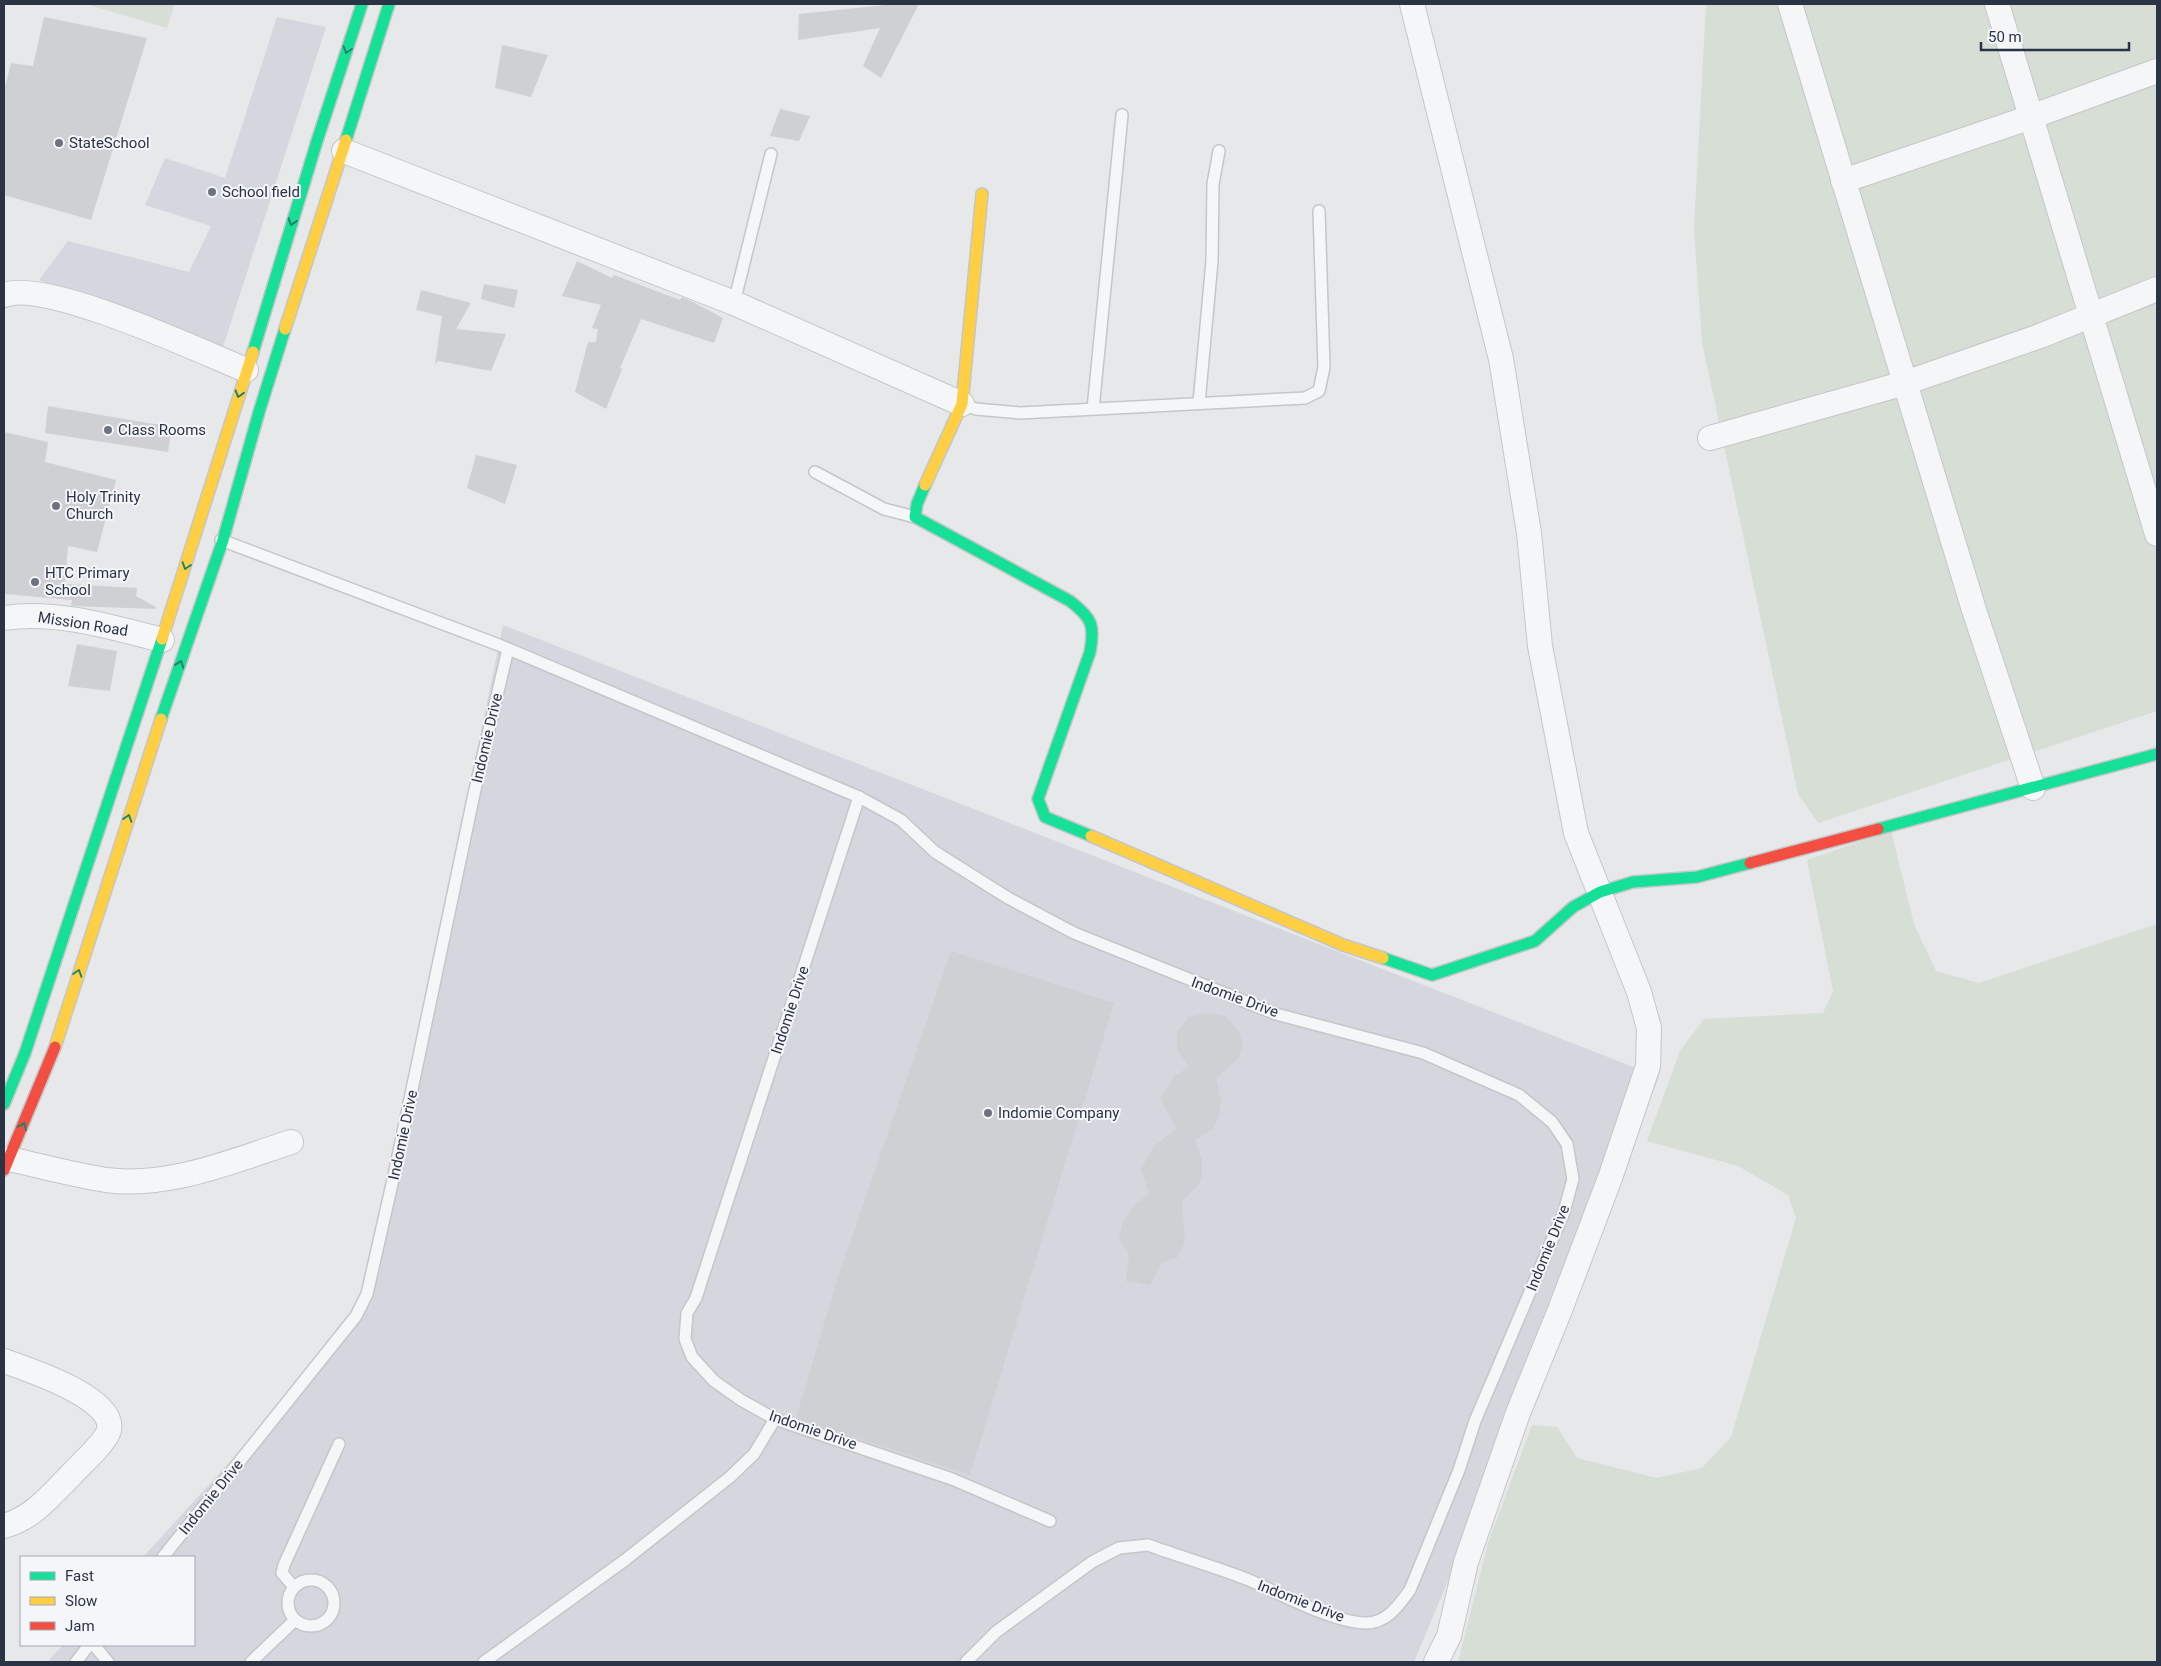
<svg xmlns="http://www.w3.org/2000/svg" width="2161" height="1666" font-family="Roboto,sans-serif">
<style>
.built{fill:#d4d7dd}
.green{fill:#d6ded6}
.building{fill:#ced0d3}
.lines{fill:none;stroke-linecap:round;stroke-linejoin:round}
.lane-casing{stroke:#c4c6c8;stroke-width:14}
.street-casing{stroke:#c4c6c8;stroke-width:26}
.fast-casing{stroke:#c4c6c8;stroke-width:14}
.slow-casing{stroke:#c4c6c8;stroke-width:14}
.jam-casing{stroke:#c4c6c8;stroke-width:14}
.lane{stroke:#f5f6f7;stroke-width:11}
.street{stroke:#f5f6f7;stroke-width:24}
.fast{stroke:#16e098;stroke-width:11}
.slow{stroke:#ffcf43;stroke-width:11}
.jam{stroke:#f24e42;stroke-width:11}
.oneway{stroke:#22816a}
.poi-dot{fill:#6c737f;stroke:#f4f6f9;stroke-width:2}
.labels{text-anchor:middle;stroke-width:4;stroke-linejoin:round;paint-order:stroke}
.poi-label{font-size:15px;fill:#2b3445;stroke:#f4f6f9;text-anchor:start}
.street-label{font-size:15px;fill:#2b3445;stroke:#f4f6f9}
</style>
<rect width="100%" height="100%" fill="#e6e8ea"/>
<g class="built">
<path d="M277,17L326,27L222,350L39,280L68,241L189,272L211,226L145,205L165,158L225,178Z"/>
<path d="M503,625L1659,1077L1414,1662H47L63,1645H194V1557H143L359,1321Z"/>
</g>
<g class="green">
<path d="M86,4H175L167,28Z"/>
<path d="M1706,4H2157V711L1818,823L1798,794L1702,342L1694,229Z"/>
<path d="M1891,831L1914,924L1936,971L1979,983L2157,924V1662H1458L1488,1543L1532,1425L1557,1427L1577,1458L1657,1478L1702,1468L1731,1437L1796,1218L1788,1195L1738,1166L1647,1141L1680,1051L1704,1019L1823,1013L1833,991L1807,860Z"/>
</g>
<g class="building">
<path d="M895,4H919L881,78L863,66L880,28L798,40L799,14Z"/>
<path d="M44,17L147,38L91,220L4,195V91L11,63L33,66Z"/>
<path d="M502,45L548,55L531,97L495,88Z"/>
<path d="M780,109L810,116L799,141L770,136Z"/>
<path d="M577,261L612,278L614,275L680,300L682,297L695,303L723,318L714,343L641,319L620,368L622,369L606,409L575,392L588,342H596L598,329L592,328L601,305L562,296Z"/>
<path d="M484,284L518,290L514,308L481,299Z"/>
<path d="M421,290L471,303L456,329L506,334L491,371L438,361L435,365L442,316L416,310Z"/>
<path d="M48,406L172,427L168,452L45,433Z"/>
<path d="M4,432L48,442L45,462L116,480L97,552L68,546L65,584L137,588L136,596L156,607L155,609L74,606L71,605L72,600L4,594Z"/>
<path d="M476,455L517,465L505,504L467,488Z"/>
<path d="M77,644L117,651L110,691L68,686Z"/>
<path d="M951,951L1114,1003L970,1475L796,1418L837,1280Z"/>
<path d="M1207,1013L1225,1016L1239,1031L1243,1045L1238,1059L1216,1078L1221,1100L1219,1116L1213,1128L1195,1140L1202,1160V1175L1198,1185L1182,1201L1185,1241L1178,1257L1162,1263L1150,1285L1126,1281L1129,1255L1119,1238L1123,1222L1132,1208L1149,1193L1141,1169L1154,1146L1177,1128L1160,1099L1174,1076L1189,1067L1177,1049V1032L1189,1017Z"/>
</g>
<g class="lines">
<defs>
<g id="lane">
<path d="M734,303L771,154"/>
<path d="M1199,403L1212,261L1213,184L1219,151"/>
<path d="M962,404L976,409L1020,413L1305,398L1319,391L1324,367L1319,211"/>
<path d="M1093,409L1122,115"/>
<path d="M815,472L884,509L915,517"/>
<path d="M221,540L499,645L859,797L901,820L935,852L1008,898L1074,933L1276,1014L1423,1053L1519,1095L1552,1122L1567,1144L1573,1179L1564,1212L1475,1421L1459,1470L1410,1590C1399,1605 1387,1623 1366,1623C1334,1623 1279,1593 1249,1580C1216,1567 1181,1557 1148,1545L1119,1548L1092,1562L996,1632L966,1662"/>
<path d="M859,797L717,1233L696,1298L687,1313L685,1339L692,1357L714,1381L741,1400L775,1419L952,1479L1050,1521"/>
<path d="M163,1557L356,1316L367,1294L394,1175L474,794L508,649"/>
<circle cx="311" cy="1603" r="23"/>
<path d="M293,1586L282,1573L284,1565L339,1444"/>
<path d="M94,1645L108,1662"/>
<path d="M76,1662L89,1645"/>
<path d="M251,1662L295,1620"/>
<path d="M484,1662L625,1560L730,1477L754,1454L775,1419"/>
</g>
<g id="street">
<path d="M1412,4L1501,359L1529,533L1540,646L1576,833L1639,992L1649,1028L1648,1066L1610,1178L1560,1310L1518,1413L1466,1562L1449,1636L1436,1662"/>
<path d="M1790,4L1974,610L2033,788"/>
<path d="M1997,4L2157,534"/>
<path d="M344,151L734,303L962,404"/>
<path d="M1843,181L2031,117L2157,71"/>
<path d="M4,295C46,279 200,351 246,370"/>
<path d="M1710,438L1905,383L2040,336L2157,289"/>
<path d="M4,618C56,610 111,627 162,640"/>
<path d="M9,1159C41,1166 74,1175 106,1180C169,1188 233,1161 291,1142"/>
<path d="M4,1361C27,1369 116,1398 109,1430C106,1442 81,1464 72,1474C51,1495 33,1518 4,1526"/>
</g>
<g id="fast">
<path d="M346,140L389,4"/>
<path d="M253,352L317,141L362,4"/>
<path d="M925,485L917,504L915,517L1070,601C1092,618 1095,625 1090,652L1038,799L1045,817L1091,836"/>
<path d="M161,719L223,540L259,412L285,329"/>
<path d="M1878,829L2157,754"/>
<path d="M1383,958L1432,975L1535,941L1573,907L1600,892L1633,882L1697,877L1750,863"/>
<path d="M4,1104L25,1053L162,639"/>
</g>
<g id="slow">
<path d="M285,329L346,140"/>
<path d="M925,485L962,404L982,194"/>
<path d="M162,639L253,352"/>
<path d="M1091,836L1343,945L1383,958"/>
<path d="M55,1047L161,719"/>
</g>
<g id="jam">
<path d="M1750,863L1878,829"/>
<path d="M4,1170L55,1047"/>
</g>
</defs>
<use href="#lane" class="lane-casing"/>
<use href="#street" class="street-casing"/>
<use href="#fast" class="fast-casing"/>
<use href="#slow" class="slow-casing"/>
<use href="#jam" class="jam-casing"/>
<use href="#lane" class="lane"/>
<use href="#street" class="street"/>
<use href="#fast" class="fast"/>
<use href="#slow" class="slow"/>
<use href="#jam" class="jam"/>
</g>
<defs><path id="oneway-chevron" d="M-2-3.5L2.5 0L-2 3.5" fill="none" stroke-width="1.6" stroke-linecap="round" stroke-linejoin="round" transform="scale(1.25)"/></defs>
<g class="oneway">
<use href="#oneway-chevron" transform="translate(347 50) rotate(108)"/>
<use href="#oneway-chevron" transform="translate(292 222) rotate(107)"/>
<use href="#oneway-chevron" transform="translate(239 394) rotate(107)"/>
<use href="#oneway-chevron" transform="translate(186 566) rotate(108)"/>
<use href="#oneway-chevron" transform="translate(180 664) rotate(-71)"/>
<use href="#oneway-chevron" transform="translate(128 818) rotate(-72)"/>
<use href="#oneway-chevron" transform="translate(78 973) rotate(-72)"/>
<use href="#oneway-chevron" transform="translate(23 1126) rotate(-67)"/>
</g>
<g class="poi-dot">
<circle cx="59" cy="143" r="5"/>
<circle cx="212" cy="192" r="5"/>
<circle cx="108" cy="430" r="5"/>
<circle cx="56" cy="506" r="5"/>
<circle cx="35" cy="582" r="5"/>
<circle cx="988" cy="1113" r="5"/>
</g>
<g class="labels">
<g class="poi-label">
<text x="69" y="148">StateSchool</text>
<text x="222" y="197">School field</text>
<text x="118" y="435">Class Rooms</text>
<text x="66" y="502">Holy Trinity<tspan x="66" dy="17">Church</tspan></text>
<text x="45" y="578">HTC Primary<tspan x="45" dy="17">School</tspan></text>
<text x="998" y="1118">Indomie Company</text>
</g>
<g class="street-label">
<text transform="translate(83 624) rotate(9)" y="5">Mission Road</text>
<text transform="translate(487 738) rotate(-77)" y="5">Indomie Drive</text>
<text transform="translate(1235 997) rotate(20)" y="5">Indomie Drive</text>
<text transform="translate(790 1010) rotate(-72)" y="5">Indomie Drive</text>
<text transform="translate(403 1135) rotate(-78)" y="5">Indomie Drive</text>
<text transform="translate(1548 1248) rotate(-68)" y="5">Indomie Drive</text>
<text transform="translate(813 1430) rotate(19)" y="5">Indomie Drive</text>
<text transform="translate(211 1497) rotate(-51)" y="5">Indomie Drive</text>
<text transform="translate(1301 1601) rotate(21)" y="5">Indomie Drive</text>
</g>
</g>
<rect width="2161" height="1666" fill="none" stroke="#2b3445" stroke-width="10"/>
<rect x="20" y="1556" width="175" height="90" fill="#f4f6f9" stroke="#a4a8b1"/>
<rect x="30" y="1572" width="25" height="8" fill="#16e098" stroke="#a4a8b1"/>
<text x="65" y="1581" font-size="15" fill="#2b3445">Fast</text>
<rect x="30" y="1597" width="25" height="8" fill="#ffcf43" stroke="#a4a8b1"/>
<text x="65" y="1606" font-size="15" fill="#2b3445">Slow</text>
<rect x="30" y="1622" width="25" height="8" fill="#f24e42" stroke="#a4a8b1"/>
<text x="65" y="1631" font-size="15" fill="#2b3445">Jam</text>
<path d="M1981 42v8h148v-8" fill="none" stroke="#2b3445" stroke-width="2.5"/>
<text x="1988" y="42" font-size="15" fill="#2b3445" stroke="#f4f6f9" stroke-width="4" paint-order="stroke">50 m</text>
</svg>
